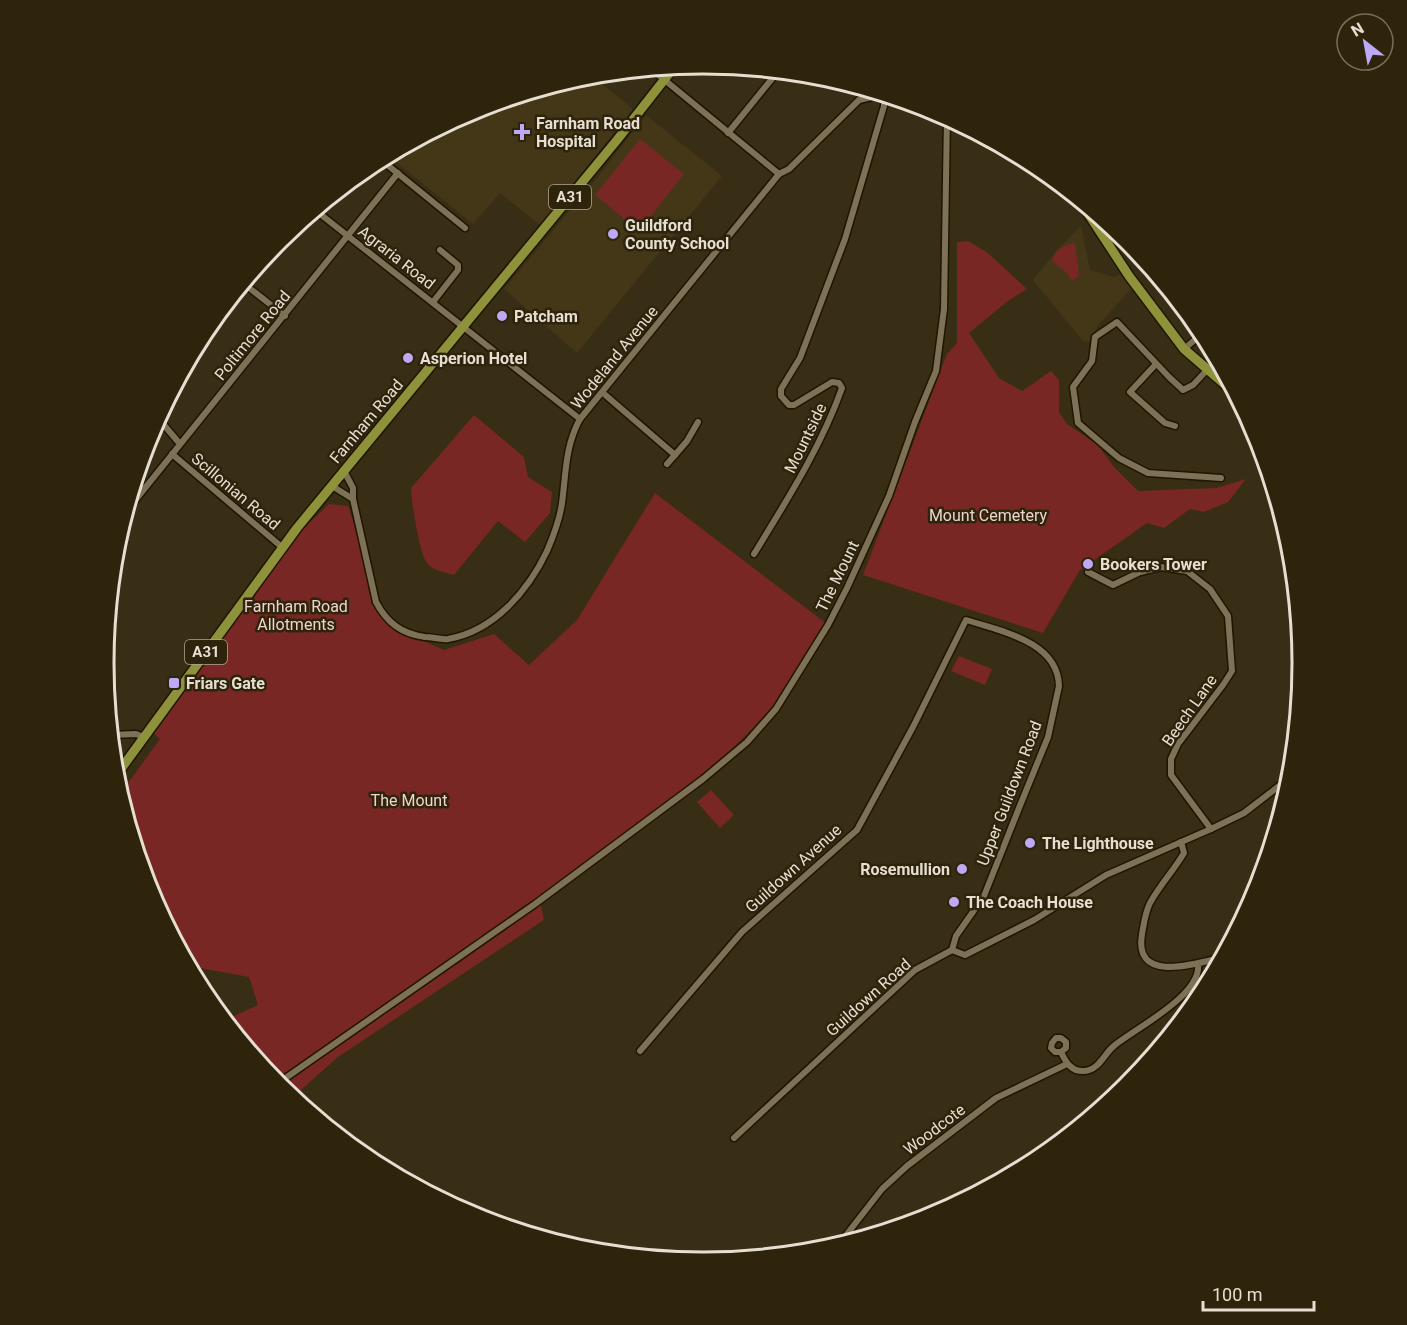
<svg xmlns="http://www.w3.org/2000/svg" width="1407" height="1325" font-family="Roboto,sans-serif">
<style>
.built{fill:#443717}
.green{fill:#782724}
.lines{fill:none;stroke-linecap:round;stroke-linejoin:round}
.street-casing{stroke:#1f1500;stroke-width:9}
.primary-casing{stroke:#1f1500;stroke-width:12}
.street{stroke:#7d7157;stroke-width:6}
.primary{stroke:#8e923b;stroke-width:9}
.poi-dot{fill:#bda9f5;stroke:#2e230b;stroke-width:2}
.labels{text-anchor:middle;stroke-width:5;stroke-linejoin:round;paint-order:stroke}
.shield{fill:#2e230b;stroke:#afa796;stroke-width:1.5}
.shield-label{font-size:15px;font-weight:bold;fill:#e6dfd1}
.poi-label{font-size:16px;font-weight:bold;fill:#e6dfd1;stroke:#2e230b;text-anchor:start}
.street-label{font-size:16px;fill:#e6dfd1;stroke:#2e230b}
.park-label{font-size:16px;fill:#eed3cf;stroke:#2e230b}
.rim{fill:none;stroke:#e6dfd1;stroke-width:3}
</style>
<rect width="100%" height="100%" fill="#382d15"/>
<g class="built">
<path d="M587,74H590L633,109L540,225L500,193L473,224L387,155L474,109Z"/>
<path d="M646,115L722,176L577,353L504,289L597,178Z"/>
<path d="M1081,226L1090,270L1115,277L1120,274L1131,289L1098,325L1090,342L1083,341L1033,280L1058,249Z"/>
</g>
<g class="green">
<path d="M640,139L684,174L639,231L595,195Z"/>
<path d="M968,241L988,253L1027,289L1008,301L969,333L999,378L1022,391L1051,371L1059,380V412L1067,424L1098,445L1114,467L1138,491L1216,488L1246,479L1228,502L1204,512L1190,509L1164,528L1147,523L1080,570L1043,633L863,575L947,354L957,343V242Z"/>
<path d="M1075,243L1079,275L1072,281L1067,273L1052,261C1055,249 1064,245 1075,243Z"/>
<path d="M474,415L524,457L528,477L552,492L550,513L525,542L498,521L454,575C444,572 434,571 427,563C420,556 411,500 411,488Z"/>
<path d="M655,493L827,624L769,712L718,763L539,896L544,920L338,1057L293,1097L279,1086L225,1020L258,1005L249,977L189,966L150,892L120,794L160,739L151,731L301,531L329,504L348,506L369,568L376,602L397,629L444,650L494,634L529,665L577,620Z"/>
<path d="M959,656L992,669L985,685L951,671Z"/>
<path d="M711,790L734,815L720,828L697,802Z"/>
</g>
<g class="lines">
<defs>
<g id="street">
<path d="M650,68L779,174"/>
<path d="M728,133L779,70"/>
<path d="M380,159L465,228"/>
<path d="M315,210L580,419"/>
<path d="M243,283L285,316"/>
<path d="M433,302L458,270V265L440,250"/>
<path d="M1184,349L1204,332"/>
<path d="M1156,364L1130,392L1165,423L1175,426"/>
<path d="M1207,370L1193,385L1183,390L1169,377L1117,322L1095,337L1092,361L1073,387L1078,423L1119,458L1148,473L1221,478"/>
<path d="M603,393L675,455L687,441L698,422"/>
<path d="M158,418L180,444"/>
<path d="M172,454L283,548"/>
<path d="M667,464L675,455"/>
<path d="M344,471L353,488V499L376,602C387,623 402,634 425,637C432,637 441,640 448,639C494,631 528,591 547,551C553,537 560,518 562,503C566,474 565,446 580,419L779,174L789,169L859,100L880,95L895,97"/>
<path d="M332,486L353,499"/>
<path d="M125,513L398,173"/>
<path d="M754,554C787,500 821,447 842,388L839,383L832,382L794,405H789L781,396V389L800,358L845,239L884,106V96"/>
<path d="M1088,572L1113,585L1140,572L1161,567L1187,571L1210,589L1228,616L1232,671L1223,685L1178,744L1171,759V775L1211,829"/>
<path d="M111,735L136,734L144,737"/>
<path d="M1181,842L1184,853C1174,870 1160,885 1150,903C1145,913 1144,923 1142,934C1133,984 1195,964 1223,957"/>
<path d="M640,1051L742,932L857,830L913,727L966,620C1000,631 1058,641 1059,686L1048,737L1019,808L984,896L956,936L952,950"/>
<path d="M1061,1052H1055L1051,1048L1052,1043L1056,1038H1061L1066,1042V1048L1061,1052C1066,1063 1072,1072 1084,1071C1100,1070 1104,1053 1115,1045C1136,1028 1202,995 1198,964"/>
<path d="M277,1084L535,904L703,779L747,742L776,709L828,625L847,588L889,496L915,422L936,371L944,309L947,116"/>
<path d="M734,1138L915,970L952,950L965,955L1034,920L1106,875L1211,829L1244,813L1292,776"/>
<path d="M840,1243L882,1189L907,1166L996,1098L1067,1064"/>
</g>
<g id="primary">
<path d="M1078,198L1129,276L1184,349L1236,394"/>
<path d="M115,777L297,528L617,140L675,66"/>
</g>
</defs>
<use href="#street" class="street-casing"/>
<use href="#primary" class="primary-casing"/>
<use href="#street" class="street"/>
<use href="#primary" class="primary"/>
</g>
<g class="poi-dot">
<path d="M519 123h6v6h6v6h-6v6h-6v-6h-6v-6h6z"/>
<circle cx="613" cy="234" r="6"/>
<circle cx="502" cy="316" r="6"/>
<circle cx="408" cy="358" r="6"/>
<circle cx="1088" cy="564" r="6"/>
<rect x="168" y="677" width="12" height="12" rx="3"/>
<circle cx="1030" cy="843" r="6"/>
<circle cx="962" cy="869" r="6"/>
<circle cx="954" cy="902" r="6"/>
</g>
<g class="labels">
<g class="shield">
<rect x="549" y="185" width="42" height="24" rx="4.5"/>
<rect x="185" y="640" width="42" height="24" rx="4.5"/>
</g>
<g class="shield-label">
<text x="570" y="202">A31</text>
<text x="206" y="657">A31</text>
</g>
<g class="poi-label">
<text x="536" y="129">Farnham Road<tspan x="536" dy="18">Hospital</tspan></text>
<text x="625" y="231">Guildford<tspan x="625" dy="18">County School</tspan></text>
<text x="514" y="322">Patcham</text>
<text x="420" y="364">Asperion Hotel</text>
<text x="1100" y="570">Bookers Tower</text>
<text x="186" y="689">Friars Gate</text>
<text x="1042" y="849">The Lighthouse</text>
<text x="950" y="875" text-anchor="end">Rosemullion</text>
<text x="966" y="908">The Coach House</text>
</g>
<g class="street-label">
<text transform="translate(397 257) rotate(38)" y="6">Agraria Road</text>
<text transform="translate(252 335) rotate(-51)" y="6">Poltimore Road</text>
<text transform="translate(614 357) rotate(-51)" y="6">Wodeland Avenue</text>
<text transform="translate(366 421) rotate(-50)" y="6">Farnham Road</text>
<text transform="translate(805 438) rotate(-64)" y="6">Mountside</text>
<text transform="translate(236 491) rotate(40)" y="6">Scillonian Road</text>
<text transform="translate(837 576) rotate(-64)" y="6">The Mount</text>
<text transform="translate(1189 710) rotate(-55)" y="6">Beech Lane</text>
<text transform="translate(1009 793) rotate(-69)" y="6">Upper Guildown Road</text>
<text transform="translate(793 868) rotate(-42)" y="6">Guildown Avenue</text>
<text transform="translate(868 997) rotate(-42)" y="6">Guildown Road</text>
<text transform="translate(934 1129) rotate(-37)" y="6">Woodcote</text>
</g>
<g class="park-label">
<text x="988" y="521">Mount Cemetery</text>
<text x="296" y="612">Farnham Road<tspan x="296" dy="18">Allotments</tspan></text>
<text x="409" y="806">The Mount</text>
</g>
</g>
<path d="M0 0H1407V1325H0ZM114 663a589 589 0 1 1 1178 0a589 589 0 1 1-1178 0Z" fill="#2e230b" fill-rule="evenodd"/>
<path class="rim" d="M114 663a589 589 0 1 1 1178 0a589 589 0 1 1-1178 0Z"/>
<g transform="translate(1365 42) rotate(329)"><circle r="28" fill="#2e230b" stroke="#786e5a" stroke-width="1.5"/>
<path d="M0-4.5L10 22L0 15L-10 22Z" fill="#bda9f5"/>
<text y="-9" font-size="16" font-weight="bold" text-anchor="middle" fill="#e6dfd1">N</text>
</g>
<path d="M1203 1301v9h111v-9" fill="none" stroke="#e6dfd1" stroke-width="3"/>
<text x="1212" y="1301" font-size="18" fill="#e6dfd1" stroke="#2e230b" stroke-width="4.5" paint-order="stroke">100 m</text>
</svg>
